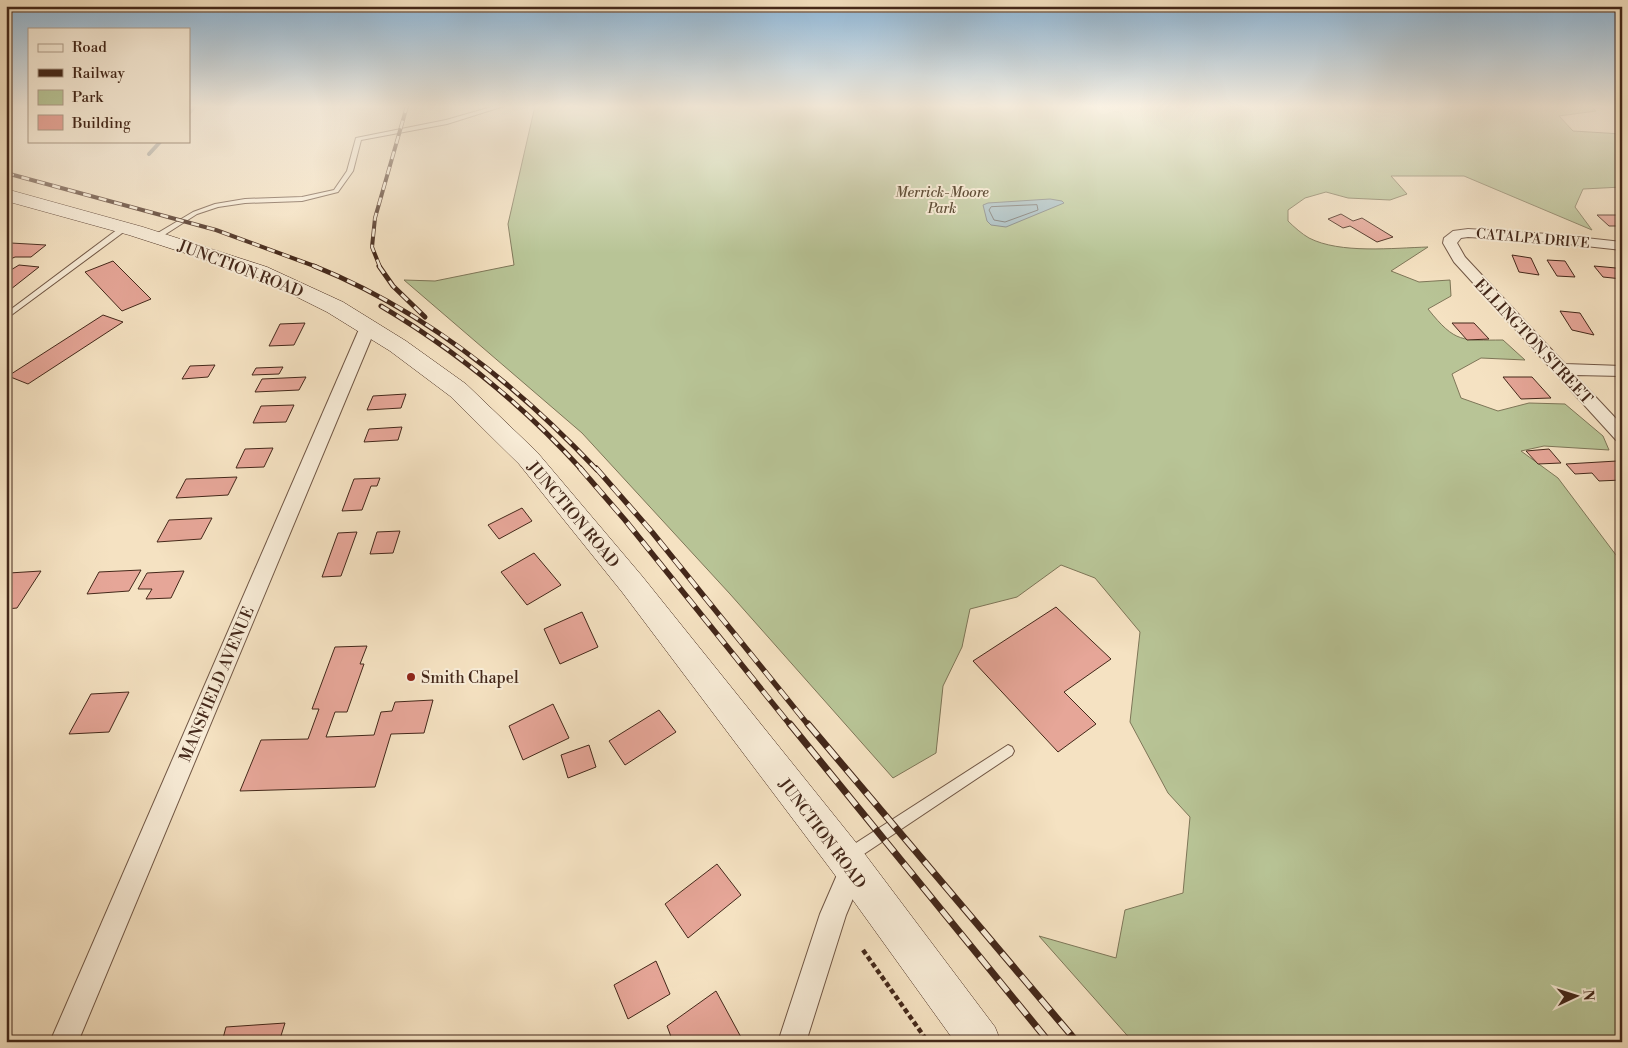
<svg xmlns="http://www.w3.org/2000/svg" width="1628" height="1048" font-family="'Libre Bodoni',serif">
<style>
.green{fill:#b8c496;stroke:#7e7658}
.water{fill:#a3babf;stroke:#7d807d}
.lines{fill:none;stroke-linecap:round;stroke-linejoin:round}
.shore{stroke:#74716c;stroke-width:1}
.stream{stroke:#7d807d;stroke-width:4}
.building{fill:#e6a698;stroke:#44281a}
.lane-casing{stroke:#705644;stroke-width:2}
.street-casing{stroke:#705644;stroke-width:2}
.secondary-casing{stroke:#44281a;stroke-width:1}
.path{stroke:#44281a;stroke-width:4.5;stroke-dasharray:5 3;stroke-linecap:butt}
.lane{fill:#f8ecd7;fill-rule:evenodd}
.street{fill:#f8ecd7;fill-rule:evenodd}
.secondary{fill:#f8ecd7;fill-rule:evenodd}
.rail-far3-casing{stroke:#44281a;stroke-width:4}
.rail-far2-casing{stroke:#44281a;stroke-width:5}
.rail-far1-casing{stroke:#44281a;stroke-width:5.5}
.rail-casing{stroke:#44281a;stroke-width:7}
.rail-far3{stroke:#f8ecd7;stroke-width:2.5;stroke-dasharray:8;stroke-linecap:butt}
.rail-far2{stroke:#f8ecd7;stroke-width:3;stroke-dasharray:9;stroke-linecap:butt}
.rail-far1{stroke:#f8ecd7;stroke-width:4;stroke-dasharray:12;stroke-linecap:butt}
.rail{stroke:#f8ecd7;stroke-width:5;stroke-dasharray:15;stroke-linecap:butt}
.poi-dot{fill:#8f2418;stroke:#f8ecd7;stroke-width:2}
.labels{text-anchor:middle;stroke-width:4;stroke-linejoin:round;paint-order:stroke}
.far-park-label{font-size:14px;font-style:italic;fill:#614f39;stroke:#f8ecd7}
.far-street-label{font-size:14px;fill:#44281a;stroke:#f8ecd7}
.street-label{font-size:16px;fill:#44281a;stroke:#f8ecd7}
.poi-label{font-size:16px;fill:#44281a;stroke:#f8ecd7;text-anchor:start}
</style>
<rect width="100%" height="100%" fill="#f5e2c2"/>
<filter id="stains"><feTurbulence type="fractalNoise" baseFrequency=".004" numOctaves="4"/><feColorMatrix values="0 0 0 0 .2 0 0 0 0 .09 0 0 0 0 .02 0 0 0 .5 -.17"/></filter>
<radialGradient id="worn" r=".72"><stop offset=".6" stop-color="#630" stop-opacity="0"/><stop offset="1" stop-color="#630" stop-opacity=".3"/></radialGradient>
<path class="green" d="M535,106H1591L1596,111L1559,116L1573,131L1622,134V187L1583,189L1575,207L1592,230L1464,176H1391L1407,194L1390,200L1348,198L1326,192L1305,198L1288,210V221C1294,227 1302,234 1309,238C1340,254 1393,248 1428,247L1391,271L1419,282L1450,280L1451,296L1428,309C1456,344 1462,340 1503,340L1525,360L1481,358L1452,374L1461,398L1498,411L1529,403L1565,404L1603,436L1609,450L1544,446L1521,451L1558,478L1622,563V1042H1133L1039,936L1116,958L1125,910L1183,893L1190,817L1168,793L1130,722L1140,632L1095,578L1061,565L1017,597L970,609L962,647L943,686L936,753L893,778L730,594L582,433L404,280L435,281L514,265L508,224Z"/>
<path class="water" d="M1050,199L1062,201L1064,203L1006,227L991,225L987,221L983,205L988,203Z"/>
<g class="lines">
<path class="shore" d="M1037,205L1038,210L1005,222L994,220L989,210L991,207Z"/>
<g class="stream">
<path d="M189,113L195,106"/>
<path d="M149,154L161,141"/>
</g>
</g>
<g class="building">
<path d="M1341,214L1353,221L1362,218L1393,237L1377,242L1350,226L1343,228L1328,219Z"/>
<path d="M1597,215H1622V226H1609Z"/>
<path d="M11,243L46,245L31,257H15L6,261V246Z"/>
<path d="M1512,255L1531,258L1539,275L1519,272Z"/>
<path d="M1547,260L1565,261L1575,277L1557,276Z"/>
<path d="M113,261L151,299L122,311L85,272Z"/>
<path d="M19,265L39,267L6,293V273Z"/>
<path d="M1594,266L1616,268L1622,279L1603,277Z"/>
<path d="M1560,311L1580,313L1594,335L1572,330Z"/>
<path d="M103,315L123,322L28,384L8,376Z"/>
<path d="M305,323L294,345L269,346L280,324Z"/>
<path d="M1452,323H1474L1489,339L1467,340Z"/>
<path d="M215,365L208,377L182,379L190,366Z"/>
<path d="M283,367L279,374L252,375L256,368Z"/>
<path d="M306,377L299,390L255,392L262,379Z"/>
<path d="M1503,377H1532L1551,398L1521,399Z"/>
<path d="M406,394L401,408L367,410L373,396Z"/>
<path d="M294,405L286,422L253,423L261,406Z"/>
<path d="M402,427L398,440L364,442L369,429Z"/>
<path d="M273,448L264,467L236,468L245,449Z"/>
<path d="M1549,449L1561,463L1538,464L1526,451Z"/>
<path d="M1617,461L1622,467V480L1599,481L1592,473L1575,474L1566,464Z"/>
<path d="M237,477L228,495L176,498L186,479Z"/>
<path d="M380,478L377,486H371L362,510L342,511L354,479Z"/>
<path d="M522,508L532,521L499,539L488,525Z"/>
<path d="M212,518L201,539L157,542L169,520Z"/>
<path d="M400,531L393,553L370,554L377,532Z"/>
<path d="M357,532L341,576L322,577L338,533Z"/>
<path d="M534,553L561,585L527,605L501,572Z"/>
<path d="M141,570L129,591L87,594L99,572Z"/>
<path d="M41,571L17,608L6,609V576L9,573Z"/>
<path d="M184,571L171,598L146,599L152,589H138L147,573Z"/>
<path d="M1056,607L1111,659L1064,692L1096,724L1058,752L973,661Z"/>
<path d="M582,612L598,647L560,664L544,629Z"/>
<path d="M367,646L360,664H364L347,712H335L326,737L374,735L381,712L392,711L395,702L433,700L424,733L391,734L375,787L240,791L261,740L308,739L319,709H312L335,647Z"/>
<path d="M129,692L109,732L69,734L91,694Z"/>
<path d="M553,704L569,738L523,760L509,726Z"/>
<path d="M659,710L676,732L625,765L609,741Z"/>
<path d="M589,745L596,767L568,778L561,755Z"/>
<path d="M717,864L741,895L688,938L665,904Z"/>
<path d="M656,961L670,994L628,1019L614,985Z"/>
<path d="M716,991L742,1039L738,1042H673L667,1026Z"/>
<path d="M285,1023L279,1042H222L226,1027Z"/>
</g>
<g class="lines">
<defs>
<g id="lane">
<path d="M495,106H504L447,124L361,140L353,171L338,192L302,201L245,203L218,207L197,214L158,239L151,237L193,212L215,204L245,199L302,197L334,190L347,171L356,138L446,120Z"/>
<path d="M122,226L129,228L6,319V313Z"/>
<path d="M1008,745L1012,747L1014,751L1012,755L855,860L850,862L845,860L843,855L845,850Z"/>
</g>
<g id="street">
<path d="M1468,229L1549,234L1622,242V250L1549,242L1468,237L1461,238L1457,243L1465,257L1565,364L1622,366V376L1575,375L1622,425V442L1616,440L1454,262L1443,243L1444,238L1453,231Z"/>
<path d="M368,322L376,327L78,1042H50L360,327Z"/>
<path d="M852,857L861,861L865,870L846,915L806,1042H778L820,914L843,861Z"/>
</g>
<path id="secondary" d="M6,189L143,227L267,267L343,302L406,341L466,384L537,452L642,576L858,845L995,1027L1001,1042H955L832,871L622,592L519,464L450,396L390,351L327,312L253,275L129,235L6,201Z"/>
</defs>
<use href="#lane" class="lane-casing"/>
<use href="#street" class="street-casing"/>
<use href="#secondary" class="secondary-casing"/>
<path class="path" d="M863,950L928,1042"/>
<use href="#lane" class="lane"/>
<use href="#street" class="street"/>
<use href="#secondary" class="secondary"/>
<defs>
<g id="rail-far3">
<path d="M6,173L216,230L317,267"/>
<path d="M380,267L372,247L375,218L407,106"/>
</g>
<g id="rail-far2">
<path d="M314,266C424,310 516,384 597,470"/>
<path d="M379,266L393,286L425,317"/>
<path d="M381,306C457,351 522,404 582,470"/>
</g>
<g id="rail-far1">
<path d="M580,468L625,520L791,726"/>
<path d="M596,468L652,532L809,726"/>
</g>
<g id="rail">
<path d="M790,724L1049,1042"/>
<path d="M808,724L1077,1042"/>
</g>
</defs>
<use href="#rail-far3" class="rail-far3-casing"/>
<use href="#rail-far2" class="rail-far2-casing"/>
<use href="#rail-far1" class="rail-far1-casing"/>
<use href="#rail" class="rail-casing"/>
<use href="#rail-far3" class="rail-far3"/>
<use href="#rail-far2" class="rail-far2"/>
<use href="#rail-far1" class="rail-far1"/>
<use href="#rail" class="rail"/>
</g>
<linearGradient id="sky" x2="0" y2="1"><stop stop-color="#8cb6d8"/><stop offset="0.42" stop-color="#faf2e4"/><stop offset="1" stop-color="#faf2e4" stop-opacity="0"/></linearGradient>
<rect width="1628" height="253" fill="url(#sky)"/>
<circle class="poi-dot" cx="411" cy="677" r="5"/>
<g class="labels">
<g class="far-park-label">
<text x="942" y="197">Merrick-Moore<tspan x="942" dy="16">Park</tspan></text>
</g>
<g class="far-street-label">
<text transform="translate(1533 238) rotate(5)" y="5">CATALPA DRIVE</text>
</g>
<g class="street-label">
<text transform="translate(241 268) rotate(21)" y="6">JUNCTION ROAD</text>
<text transform="translate(1534 341) rotate(47)" y="6">ELLINGTON STREET</text>
<text transform="translate(574 514) rotate(50)" y="6">JUNCTION ROAD</text>
<text transform="translate(216 684) rotate(-67)" y="6">MANSFIELD AVENUE</text>
<text transform="translate(823 833) rotate(53)" y="6">JUNCTION ROAD</text>
</g>
<g class="poi-label">
<text x="421" y="683">Smith Chapel</text>
</g>
</g>
<rect width="1628" height="1048" fill="none" stroke="#f5e2c2" stroke-width="25"/>
<rect x="8" y="8" width="1613" height="1033" fill="none" stroke="#44281a" stroke-width="2.5"/>
<rect x="12" y="12" width="1603" height="1023" fill="none" stroke="#44281a"/>
<rect x="28" y="28" width="162" height="115" fill="#f8ecd7" stroke="#b09e8b"/>
<rect x="38" y="44" width="25" height="8" fill="#f8ecd7" stroke="#b09e8b"/>
<text x="72" y="52" font-size="15" fill="#44281a">Road</text>
<rect x="38" y="69" width="25" height="8" fill="#44281a" stroke="#b09e8b"/>
<text x="72" y="78" font-size="15" fill="#44281a">Railway</text>
<rect x="38" y="90" width="25" height="15" fill="#b8c496" stroke="#b09e8b"/>
<text x="72" y="102" font-size="15" fill="#44281a">Park</text>
<rect x="38" y="115" width="25" height="15" fill="#e6a698" stroke="#b09e8b"/>
<text x="72" y="128" font-size="15" fill="#44281a">Building</text>
<g transform="translate(1576 996) rotate(86)" stroke="#f8ecd7" stroke-width="4" paint-order="stroke">
<path d="M0-4L9 19L0 12L-9 19Z" fill="#44281a"/>
<text y="-8" font-size="14" font-weight="bold" text-anchor="middle" fill="#44281a">N</text>
</g>
<rect width="100%" height="100%" filter="url(#stains)"/>
<rect width="100%" height="100%" fill="url(#worn)"/>
</svg>
